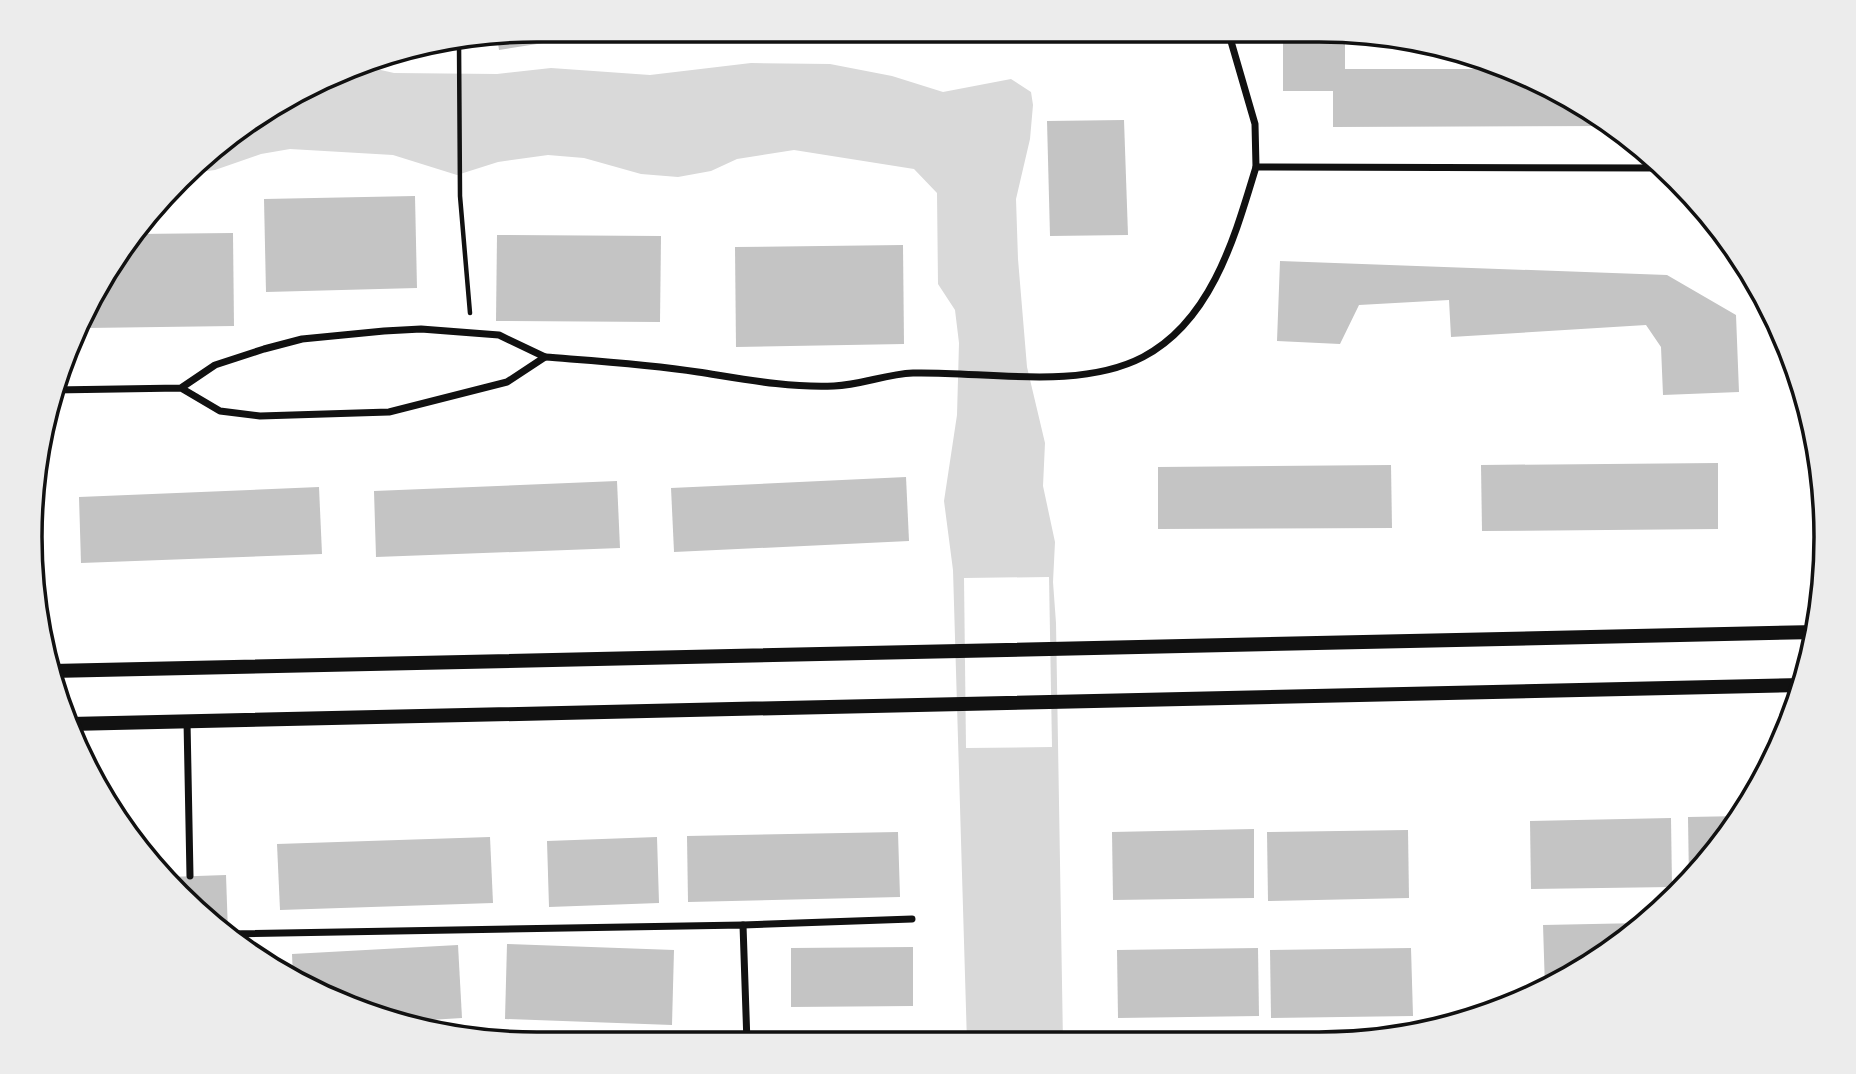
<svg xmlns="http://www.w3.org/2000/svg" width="1856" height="1074" font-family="'Noto Serif',serif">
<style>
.water{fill:#d9d9d9}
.pier{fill:#fff}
.building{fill:#c4c4c4}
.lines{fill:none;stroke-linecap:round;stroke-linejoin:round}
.path{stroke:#111;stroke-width:4.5}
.minor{stroke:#111;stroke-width:7}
.secondary{stroke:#111;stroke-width:14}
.rim{fill:none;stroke:#111;stroke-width:3.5}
</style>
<rect width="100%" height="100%" fill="#fff"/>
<path class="water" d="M751,63L830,64L892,76L943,92L1011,79L1031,92L1033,105L1030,139L1016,199L1018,259L1027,367L1045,443L1043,486L1055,542L1053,582L1056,623L1063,1043H967L953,570L944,501L957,415L959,343L955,310L938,284L937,193L914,169L794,150L737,159L711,171L678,177L641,174L584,158L548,155L498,162L457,175L393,155L290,149L261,154L215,170L192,173L229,134L359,65L394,73L497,74L551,68L650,75Z"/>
<path class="pier" d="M1049,577L1052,747L966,748L964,578Z"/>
<g class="building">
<path d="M537,30H621V31L499,50L497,36Z"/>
<path d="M1283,31H1345V69H1507L1600,115L1613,126L1333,127V91H1283Z"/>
<path d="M1124,120L1128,235L1050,236L1047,121Z"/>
<path d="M415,196L417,288L266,292L264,199Z"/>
<path d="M233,233L234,326L86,328V320L115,255L135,234Z"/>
<path d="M497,235L661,236L660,322L496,321Z"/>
<path d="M903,245L904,344L736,347L735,247Z"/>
<path d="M1280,261L1667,275L1736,315L1739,392L1663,395L1661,347L1646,325L1451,337L1449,300L1359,305L1340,344L1277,341Z"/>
<path d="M1718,463V529L1482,531L1481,465Z"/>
<path d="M1391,465L1392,528L1158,529V467Z"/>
<path d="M906,477L909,541L674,552L671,488Z"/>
<path d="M617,481L620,548L376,557L374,491Z"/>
<path d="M319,487L322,554L81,563L79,497Z"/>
<path d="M1742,816L1741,818L1689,882L1688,817Z"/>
<path d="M1671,818L1672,887L1531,889L1530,821Z"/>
<path d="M1254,829V898L1113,900L1112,832Z"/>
<path d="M1408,830L1409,898L1268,901L1267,832Z"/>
<path d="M898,832L900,897L688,902L687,836Z"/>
<path d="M490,837L493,903L280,910L277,844Z"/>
<path d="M657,837L659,903L549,907L547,841Z"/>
<path d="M226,875L228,933L168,877Z"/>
<path d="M1642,923L1573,976L1545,989L1543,925Z"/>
<path d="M507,944L674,950L672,1025L505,1019Z"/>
<path d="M458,945L462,1018L397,1022L374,1017L293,978L292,954Z"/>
<path d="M913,947V1006L791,1007V948Z"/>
<path d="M1258,948L1259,1016L1118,1018L1117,950Z"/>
<path d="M1411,948L1413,1016L1271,1018L1270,950Z"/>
</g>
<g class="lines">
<path class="path" d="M459,43L460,196L470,313"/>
<g class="minor">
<path d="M1228,31L1255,124L1256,167"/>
<path d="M545,357C596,361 647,364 698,372C743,379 788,388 834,386C861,385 886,374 913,373C983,371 1078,391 1143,357C1212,321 1235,236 1256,167L1665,168"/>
<path d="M54,390L181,388L220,411L260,416L389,412L507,382L545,357L499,335L421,329L384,331L302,339L264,349L215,365L181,388"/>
<path d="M38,475L41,603"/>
<path d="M187,721L190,876"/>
<path d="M743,925L912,919"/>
<path d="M229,934L743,925L747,1043"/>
</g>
<g class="secondary">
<path d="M52,671L1817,632"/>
<path d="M70,724L1802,685"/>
</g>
</g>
<path d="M0 0H1856V1074H0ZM537 42H1319A495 495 0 0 1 1814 537V537A495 495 0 0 1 1319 1032H537A495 495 0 0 1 42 537V537A495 495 0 0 1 537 42Z" fill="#ececec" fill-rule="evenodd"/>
<path class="rim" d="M537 42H1319A495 495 0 0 1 1814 537V537A495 495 0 0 1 1319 1032H537A495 495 0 0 1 42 537V537A495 495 0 0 1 537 42Z"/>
</svg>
